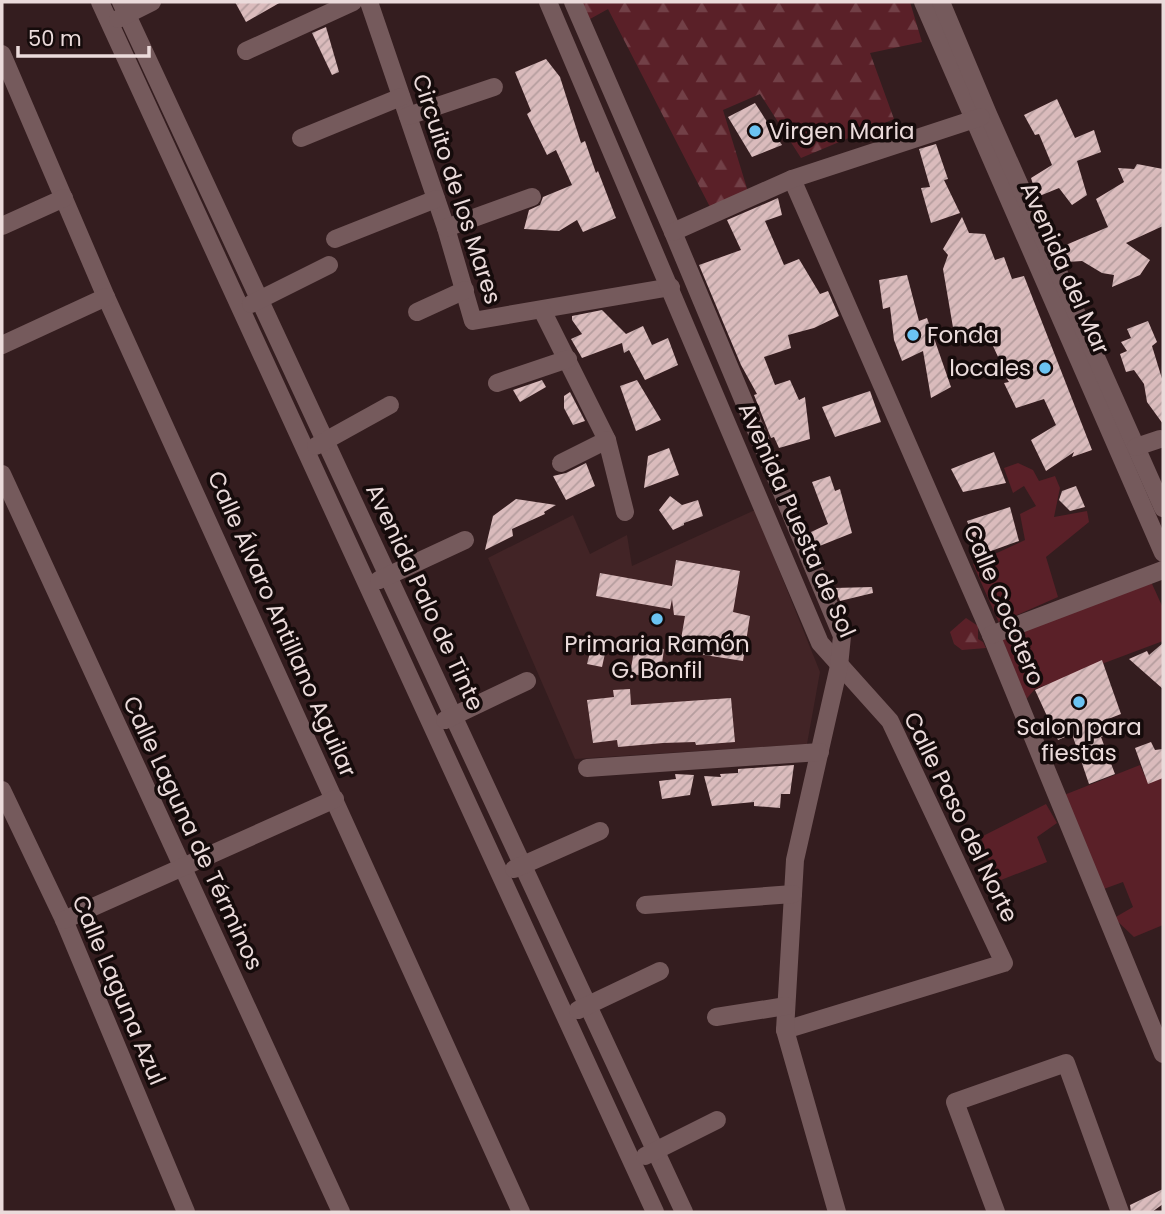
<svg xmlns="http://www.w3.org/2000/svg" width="1165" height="1214" font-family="Poppins,sans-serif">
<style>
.built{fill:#422426}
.forest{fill:url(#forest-firs)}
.park{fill:#5a2028}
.building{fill:url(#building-hatch)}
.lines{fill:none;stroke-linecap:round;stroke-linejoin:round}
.minor{stroke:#755a5c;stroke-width:18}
.poi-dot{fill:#6bc3f2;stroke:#150b0b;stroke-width:2.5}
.labels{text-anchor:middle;stroke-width:7;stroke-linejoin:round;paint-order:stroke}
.poi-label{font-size:23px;fill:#ebdbdb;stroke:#150b0b;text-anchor:start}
.street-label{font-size:23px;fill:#ebdbdb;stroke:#150b0b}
</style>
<defs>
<pattern id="forest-firs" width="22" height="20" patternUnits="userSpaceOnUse" patternTransform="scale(1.75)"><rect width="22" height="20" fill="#5a2028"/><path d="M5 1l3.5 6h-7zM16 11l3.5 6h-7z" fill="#724047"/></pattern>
<pattern id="building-hatch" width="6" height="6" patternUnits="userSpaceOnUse" patternTransform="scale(1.75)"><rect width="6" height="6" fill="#dabbbc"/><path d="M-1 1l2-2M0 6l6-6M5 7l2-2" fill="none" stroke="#b59d9e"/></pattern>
</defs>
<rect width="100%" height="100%" fill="#341d1f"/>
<path class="built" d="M755,510L820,672L807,744L575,759L488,558L573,515L590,554L627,535L632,566Z"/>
<g class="forest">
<path d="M581,2H910L922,42L870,53L894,119L801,158L760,94L723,110L749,195L710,207L608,9L590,19Z"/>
<path d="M966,618L978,626V639L983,642L986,648L962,650L954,644L950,632Z"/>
</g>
<g class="park">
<path d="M1018,463L1033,470L1039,481L1055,476L1060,488L1054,517L1087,511L1089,522L1046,557L1058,597L999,623L973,564L1025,540L1020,514L1036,506L1024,486L1013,493L1004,468Z"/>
<path d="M1148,575L1163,608V641L1035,689L1022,704L992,635Z"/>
<path d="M1140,765L1148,783L1163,778V925L1134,937L1114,918L1133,907L1123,882L1101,890L1064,795Z"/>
<path d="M1046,804L1057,823L1037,837L1047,862L996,882L981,837Z"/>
</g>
<g class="building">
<path d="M235,2H281L246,22Z"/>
<path d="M326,27L339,72L332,75L312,33Z"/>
<path d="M546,59L560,77L581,143L585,141L596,173L598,171L616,218L583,232L577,220L559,231L524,229L529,210L540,205L543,197L572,185L556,150L547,155L527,114L531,111L515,72Z"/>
<path d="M1057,99L1075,138L1094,130L1101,152L1077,161L1087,195L1072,205L1059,188L1037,197L1031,178L1052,165L1039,134L1035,135L1024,115Z"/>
<path d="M755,103L782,145L752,157L728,117Z"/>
<path d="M936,144L948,179L944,180L960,213L931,223L921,188L930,187L919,149Z"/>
<path d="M1137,164L1163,169V226L1126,243L1150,260L1140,275L1112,287L1114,275L1102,273L1082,261L1067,262L1061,247L1108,227L1096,199L1124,182L1118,168L1134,169Z"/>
<path d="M778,198L782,215L765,221L784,265L799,259L820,294L828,291L839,316L814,328L788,335L791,348L764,357L775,385L790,380L799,400L805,397L810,439L779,448L774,437L771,438L754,395L757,394L741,365L699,265L741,250L727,220Z"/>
<path d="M962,217L969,233L985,234L995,260L1004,257L1012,279L1024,276L1092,450L1072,457L1074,452L1046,471L1031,440L1056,425L1044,399L1016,408L1004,383L1009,382L999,367L997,360L999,359L987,333L956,345L943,269L948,255L943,249Z"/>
<path d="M907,275L919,321L927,318L951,387L931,398L923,351L902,361L894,340L890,307L883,309L879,280Z"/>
<path d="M602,310L626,334L643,326L652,345L668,338L678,365L645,380L629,350L624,353L622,343L582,358L571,339L582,334L572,320V316Z"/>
<path d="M1148,321L1157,342L1152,346L1163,382V424L1147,402L1144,384L1134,370L1126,372L1120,354L1127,351L1121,342L1131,338L1127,329Z"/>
<path d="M542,380L546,387L520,402L513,390Z"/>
<path d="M637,380L661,420L636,431L620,386Z"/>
<path d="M870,391L881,422L835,437L822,407Z"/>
<path d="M570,392L585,421L573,425L564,408V396Z"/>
<path d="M669,448L679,475L644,488L648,456Z"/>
<path d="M994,452L1006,483L963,492L951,469Z"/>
<path d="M586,463L595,486L566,500L553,476L566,473Z"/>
<path d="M830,476L835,491L840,489L852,533L817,547L811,532L828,524L812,482Z"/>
<path d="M1076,486L1085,507L1070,511L1059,500L1062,491Z"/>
<path d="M670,496L682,505L698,500L703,516L684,523V525L673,530L659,510Z"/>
<path d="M516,499L556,505L544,512L545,514L512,529L513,536L485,550L493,516Z"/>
<path d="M1010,507L1019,541L980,555L967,521Z"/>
<path d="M676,560L740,571L733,612L750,616L743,661L679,651L685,616L674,615L672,599L670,609L596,596L600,573L672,586Z"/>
<path d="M872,587L873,593L840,601L834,588Z"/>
<path d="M594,637L608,640L602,667L587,664Z"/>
<path d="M1163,643V689L1129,659L1147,651L1149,655Z"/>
<path d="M635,645L664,649L660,678L630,674Z"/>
<path d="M1102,660L1121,714L1103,721L1108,734L1101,737L1115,774L1089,784L1072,734L1058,740L1035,690Z"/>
<path d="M630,689L631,705L731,698L735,742L696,745L695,742L663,743L618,747L617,740L593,743L587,700L614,697L613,690Z"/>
<path d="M1151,742L1155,750L1163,749V778L1148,784L1135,748Z"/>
<path d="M794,765L790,794H781L780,808L754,806V802L712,806L704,776L721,777L720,774L738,773V769Z"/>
<path d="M675,774L694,775L690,795L662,799L659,781L676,779Z"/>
<path d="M1163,1189V1204L1152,1212H1131L1130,1205Z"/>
</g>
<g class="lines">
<g class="minor">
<path d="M100,2L655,1212"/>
<path d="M121,2L684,1212"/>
<path d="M369,2L446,228L473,321L671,287"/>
<path d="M548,2L820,643L890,721L1004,963L785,1030"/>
<path d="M573,2L673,232L842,636L839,666L795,860L785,1030L837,1212"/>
<path d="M923,2L1163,553"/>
<path d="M941,2L988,114L1163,508"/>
<path d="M118,19L152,2"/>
<path d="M246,51L353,2"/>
<path d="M2,54L106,297L521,1212"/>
<path d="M408,116L494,87"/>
<path d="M301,138L401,97"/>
<path d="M792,179L991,635L1163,1054"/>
<path d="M2,226L64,198"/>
<path d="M446,228L532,197"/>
<path d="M673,232L792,179L981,117"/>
<path d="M335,239L436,199"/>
<path d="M251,304L329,265"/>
<path d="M542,310L607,440L625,512"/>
<path d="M417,312L465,290"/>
<path d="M2,345L106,297"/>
<path d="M497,383L568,359"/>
<path d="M316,446L390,405"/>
<path d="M1136,447L1160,439"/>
<path d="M561,463L607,440"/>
<path d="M2,474L341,1212"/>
<path d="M379,580L465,540"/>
<path d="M991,635L1163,570"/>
<path d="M445,720L527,681"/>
<path d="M587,768L820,752"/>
<path d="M2,790L64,920L186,1212"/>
<path d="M514,869L600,831"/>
<path d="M645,905L793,894"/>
<path d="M64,920L335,799"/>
<path d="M578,1010L660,971"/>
<path d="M716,1017L786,1006"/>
<path d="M645,1156L717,1120"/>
<path d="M996,1212L955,1102L1066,1063L1120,1212"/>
</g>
</g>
<g class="poi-dot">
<circle cx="755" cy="131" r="7"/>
<circle cx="913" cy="335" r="7"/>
<circle cx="1045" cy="368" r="7"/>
<circle cx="657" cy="619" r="7"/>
<circle cx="1079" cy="702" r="7"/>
</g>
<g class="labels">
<g class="poi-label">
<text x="769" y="139">Virgen Maria</text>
<text x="927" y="343">Fonda</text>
<text x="1031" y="376" text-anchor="end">locales</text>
<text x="657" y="652" text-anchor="middle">Primaria Ramón<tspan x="657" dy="26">G. Bonfil</tspan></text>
<text x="1079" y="735" text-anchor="middle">Salon para<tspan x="1079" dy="26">fiestas</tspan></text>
</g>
<g class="street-label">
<text transform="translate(457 189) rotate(72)" y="8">Circuito de los Mares</text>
<text transform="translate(1065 268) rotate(66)" y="8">Avenida del Mar</text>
<text transform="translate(797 520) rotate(66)" y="8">Avenida Puesta de Sol</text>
<text transform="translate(425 597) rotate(65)" y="8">Avenida Palo de Tinte</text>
<text transform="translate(1004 605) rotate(67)" y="8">Calle Cocotero</text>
<text transform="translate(282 624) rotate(66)" y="8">Calle Álvaro Antillano Aguilar</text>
<text transform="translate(961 817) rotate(64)" y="8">Calle Paso del Norte</text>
<text transform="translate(193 833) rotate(65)" y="8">Calle Laguna de Términos</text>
<text transform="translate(119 990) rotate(67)" y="8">Calle Laguna Azul</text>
</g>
</g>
<rect width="1165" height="1214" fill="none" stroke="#ebdbdb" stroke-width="7"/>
<path d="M18 46v10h131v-10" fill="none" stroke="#ebdbdb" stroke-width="3.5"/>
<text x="28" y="46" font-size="21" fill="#ebdbdb" stroke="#150b0b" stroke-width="5" paint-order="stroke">50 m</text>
</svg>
